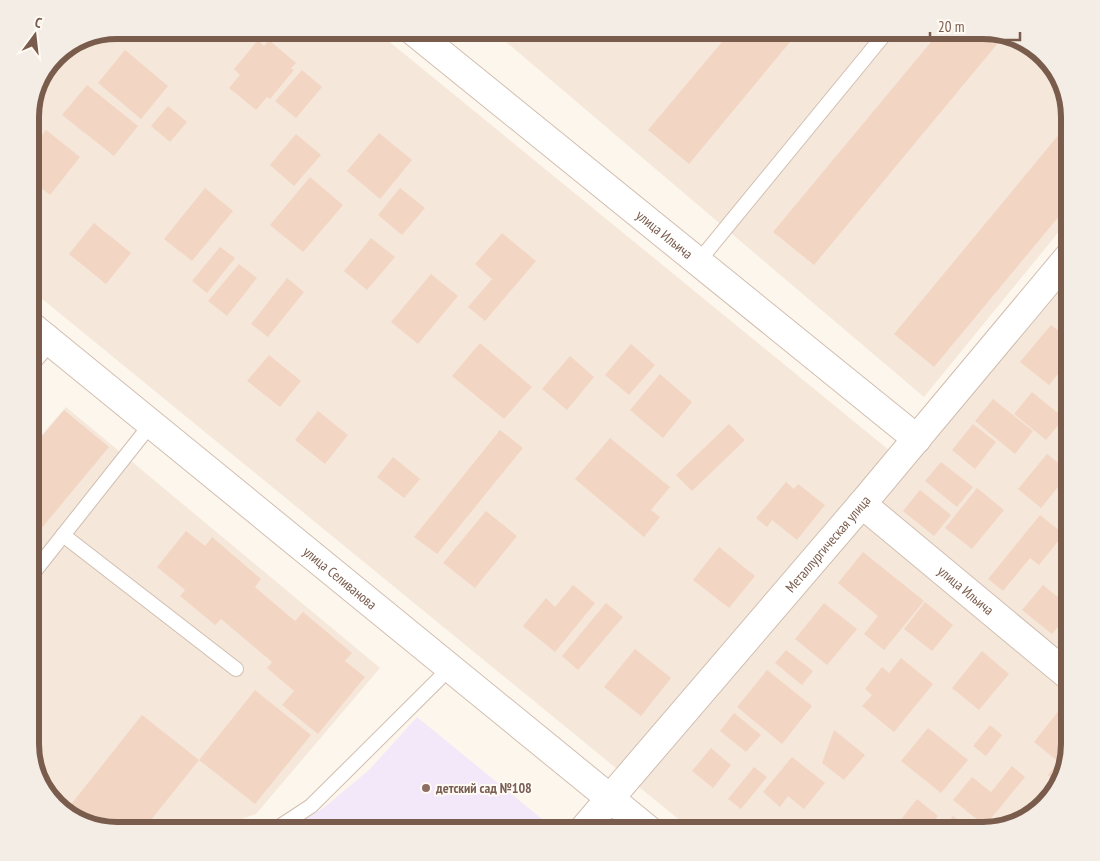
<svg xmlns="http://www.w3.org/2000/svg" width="1100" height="861" font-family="'PT Sans Narrow',sans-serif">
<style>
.residential{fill:#f5e8da}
.education{fill:#f3e8fa}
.building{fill:#f3d5c3}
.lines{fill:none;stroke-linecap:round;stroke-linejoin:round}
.service-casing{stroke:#d1beb0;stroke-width:16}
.minor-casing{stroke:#d1beb0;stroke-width:30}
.tertiary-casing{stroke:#d1beb0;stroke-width:30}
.service{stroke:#fff;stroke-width:14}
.minor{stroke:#fff;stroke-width:28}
.tertiary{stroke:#fff;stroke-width:28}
.education-dot{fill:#8d6e63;stroke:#fffaf3;stroke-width:2}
.labels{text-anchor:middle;stroke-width:4;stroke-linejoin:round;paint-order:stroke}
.street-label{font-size:14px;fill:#7a5c4d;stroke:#fffaf3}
.education-label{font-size:14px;font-weight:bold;fill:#785e54;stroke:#fffaf3;text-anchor:start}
.rim{fill:none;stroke:#7a5c4d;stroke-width:6}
</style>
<rect width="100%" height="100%" fill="#fdf6ec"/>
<g class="residential">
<path d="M117,30H375L906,464L1070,262V744L1049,801L1021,822L983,831H693L30,289V111L39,78L59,52Z"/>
<path d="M492,30H983L1040,51L1061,79L1070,117V218L924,397Z"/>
<path d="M66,407L380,668L256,814L207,831H117L60,810L39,782L30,749V448Z"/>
</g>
<path class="education" d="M417,717L553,828L549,831H288L326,806L370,769Z"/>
<g class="building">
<path d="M732,30H800L689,164L648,130Z"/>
<path d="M941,30H983L1003,37L814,265L773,232Z"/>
<path d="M258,40L264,46L269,40L296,63L291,68L294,70L270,99L267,97L256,110L229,88L240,75L234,69Z"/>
<path d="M125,50L168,86L141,119L98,83Z"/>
<path d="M302,70L322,87L296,118L275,101Z"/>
<path d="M87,85L138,126L114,156L62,115Z"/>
<path d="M168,106L187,122L170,142L151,126Z"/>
<path d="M1070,121V203L934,367L894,334Z"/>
<path d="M46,130L80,157L50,195L30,179V150Z"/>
<path d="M379,133L412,160L380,199L347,171Z"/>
<path d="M296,134L321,155L294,186L270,165Z"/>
<path d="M310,177L343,205L303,252L270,225Z"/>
<path d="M205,188L233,211L192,261L164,239Z"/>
<path d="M400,188L425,208L402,235L378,215Z"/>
<path d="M94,223L131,253L106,284L69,254Z"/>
<path d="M502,233L536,261L485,321L468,307L492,279L475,264Z"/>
<path d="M371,238L395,257L367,290L344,271Z"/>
<path d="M220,247L235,258L207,293L192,281Z"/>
<path d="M239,264L257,278L227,316L208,301Z"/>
<path d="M431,274L458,296L418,344L391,322Z"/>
<path d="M287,278L304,292L268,337L251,324Z"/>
<path d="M1051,325L1070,340V348L1061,360L1066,364L1049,385L1020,362Z"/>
<path d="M480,343L532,387L504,419L452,376Z"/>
<path d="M631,344L655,365L629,395L605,375Z"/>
<path d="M269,355L301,381L280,407L247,381Z"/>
<path d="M570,356L594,377L567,410L542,389Z"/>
<path d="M660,374L692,402L663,438L630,410Z"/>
<path d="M1032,392L1064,418L1046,440L1014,414Z"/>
<path d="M993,399L1033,431L1015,454L975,421Z"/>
<path d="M64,410L109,447L30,542V451Z"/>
<path d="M318,411L348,435L325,464L295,440Z"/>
<path d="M729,424L745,440L692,491L676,475Z"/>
<path d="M973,424L996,442L975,469L952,450Z"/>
<path d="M500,430L523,448L437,554L414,537Z"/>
<path d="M610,438L670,487L651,510L660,517L644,537L575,479Z"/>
<path d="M1047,454L1070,472L1041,508L1018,489Z"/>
<path d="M393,457L420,479L404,498L377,477Z"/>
<path d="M941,462L973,487L957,507L925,481Z"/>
<path d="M786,482L794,489L798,484L825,505L797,540L772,520L767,527L756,518Z"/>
<path d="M977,488L1004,510L972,549L945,528Z"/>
<path d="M920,490L951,515L934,536L903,511Z"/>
<path d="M486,511L517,536L475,588L443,563Z"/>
<path d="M1040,515L1064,534L1039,565L1030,558L1003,591L988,579Z"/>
<path d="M186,531L205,546L212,537L261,579L255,587L295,621L303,612L352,653L345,661L365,677L318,734L282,705L294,691L267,668L272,662L221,619L215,625L180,596L185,590L157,567Z"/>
<path d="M719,547L755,576L729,608L693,580Z"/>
<path d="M863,552L924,601L884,650L864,634L878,616L838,583Z"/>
<path d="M573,585L595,603L555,652L523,626L546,598L555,607Z"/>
<path d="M1043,585L1070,607V612L1052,634L1022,610Z"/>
<path d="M925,602L953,625L932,651L904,629Z"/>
<path d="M606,603L623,617L578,670L562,656Z"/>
<path d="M824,603L857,629L827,665L795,639Z"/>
<path d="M635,649L671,678L641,716L604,687Z"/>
<path d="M786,650L813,671L802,685L775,663Z"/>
<path d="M982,651L1009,674L979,710L952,688Z"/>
<path d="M901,658L933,684L894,732L862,706L872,695L865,689L882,667L889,673Z"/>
<path d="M767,670L812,706L782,744L737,707Z"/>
<path d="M255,690L311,735L255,804L199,760Z"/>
<path d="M1060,709L1070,717V744L1056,781L1048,775L1059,762L1034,742Z"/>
<path d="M734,713L761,735L746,752L720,731Z"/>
<path d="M142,715L199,760L142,831H117L83,818L69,807L65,811L60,810L42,786L69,807Z"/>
<path d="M990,725L1002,735L986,756L973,746Z"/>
<path d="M928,728L968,760L941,793L901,761Z"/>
<path d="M834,730L865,755L844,780L822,763Z"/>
<path d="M711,748L731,765L713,788L692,771Z"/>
<path d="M792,757L825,783L804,809L788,796L780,807L763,792Z"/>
<path d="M1012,766L1025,777L985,826L953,800L972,777L991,792Z"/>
<path d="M754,767L767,777L741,809L728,799Z"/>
<path d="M917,799L938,816L926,831H892Z"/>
<path d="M953,816L972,831H941Z"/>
</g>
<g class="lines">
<defs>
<g id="service">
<path d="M698,262L888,30"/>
<path d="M63,535L236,669"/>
<path d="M30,577L151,424"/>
<path d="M273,831L311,806L450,668"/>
</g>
<g id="minor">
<path id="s1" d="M412,30L917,439"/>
<path d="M30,356L46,338"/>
<path id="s2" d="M862,504L1070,677"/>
<path id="s3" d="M582,831L862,504L1070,255"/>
</g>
<g id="tertiary">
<path id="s4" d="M30,325L650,831"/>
</g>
</defs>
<use href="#service" class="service-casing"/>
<use href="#minor" class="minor-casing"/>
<use href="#tertiary" class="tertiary-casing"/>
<use href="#service" class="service"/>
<use href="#minor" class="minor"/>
<use href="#tertiary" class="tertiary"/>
</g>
<circle class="education-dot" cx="426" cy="788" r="5"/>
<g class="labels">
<g class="street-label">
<text dy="5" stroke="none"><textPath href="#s1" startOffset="325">улица Ильича</textPath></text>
<text dy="5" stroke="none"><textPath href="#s3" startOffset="378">Металлургическая улица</textPath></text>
<text dy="5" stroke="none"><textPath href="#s4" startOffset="400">улица Селиванова</textPath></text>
<text dy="5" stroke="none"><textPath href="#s2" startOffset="135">улица Ильича</textPath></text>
</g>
<g class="education-label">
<text x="436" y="793">детский сад №108</text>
</g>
</g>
<path d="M0 0H1100V861H0ZM117 39H983A78 78 0 0 1 1061 117V744A78 78 0 0 1 983 822H117A78 78 0 0 1 39 744V117A78 78 0 0 1 117 39Z" fill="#f4ede6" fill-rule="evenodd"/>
<path class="rim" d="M117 39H983A78 78 0 0 1 1061 117V744A78 78 0 0 1 983 822H117A78 78 0 0 1 39 744V117A78 78 0 0 1 117 39Z"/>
<g transform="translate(35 35) rotate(15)" stroke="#fffaf3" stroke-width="4" paint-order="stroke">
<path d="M0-4L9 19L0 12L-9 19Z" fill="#7a5c4d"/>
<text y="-8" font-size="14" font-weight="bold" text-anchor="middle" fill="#7a5c4d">С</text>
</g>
<path d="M930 32v8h90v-8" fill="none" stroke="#7a5c4d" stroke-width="2.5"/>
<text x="938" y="32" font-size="15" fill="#7a5c4d" stroke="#fffaf3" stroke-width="4" paint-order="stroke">20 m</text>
</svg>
